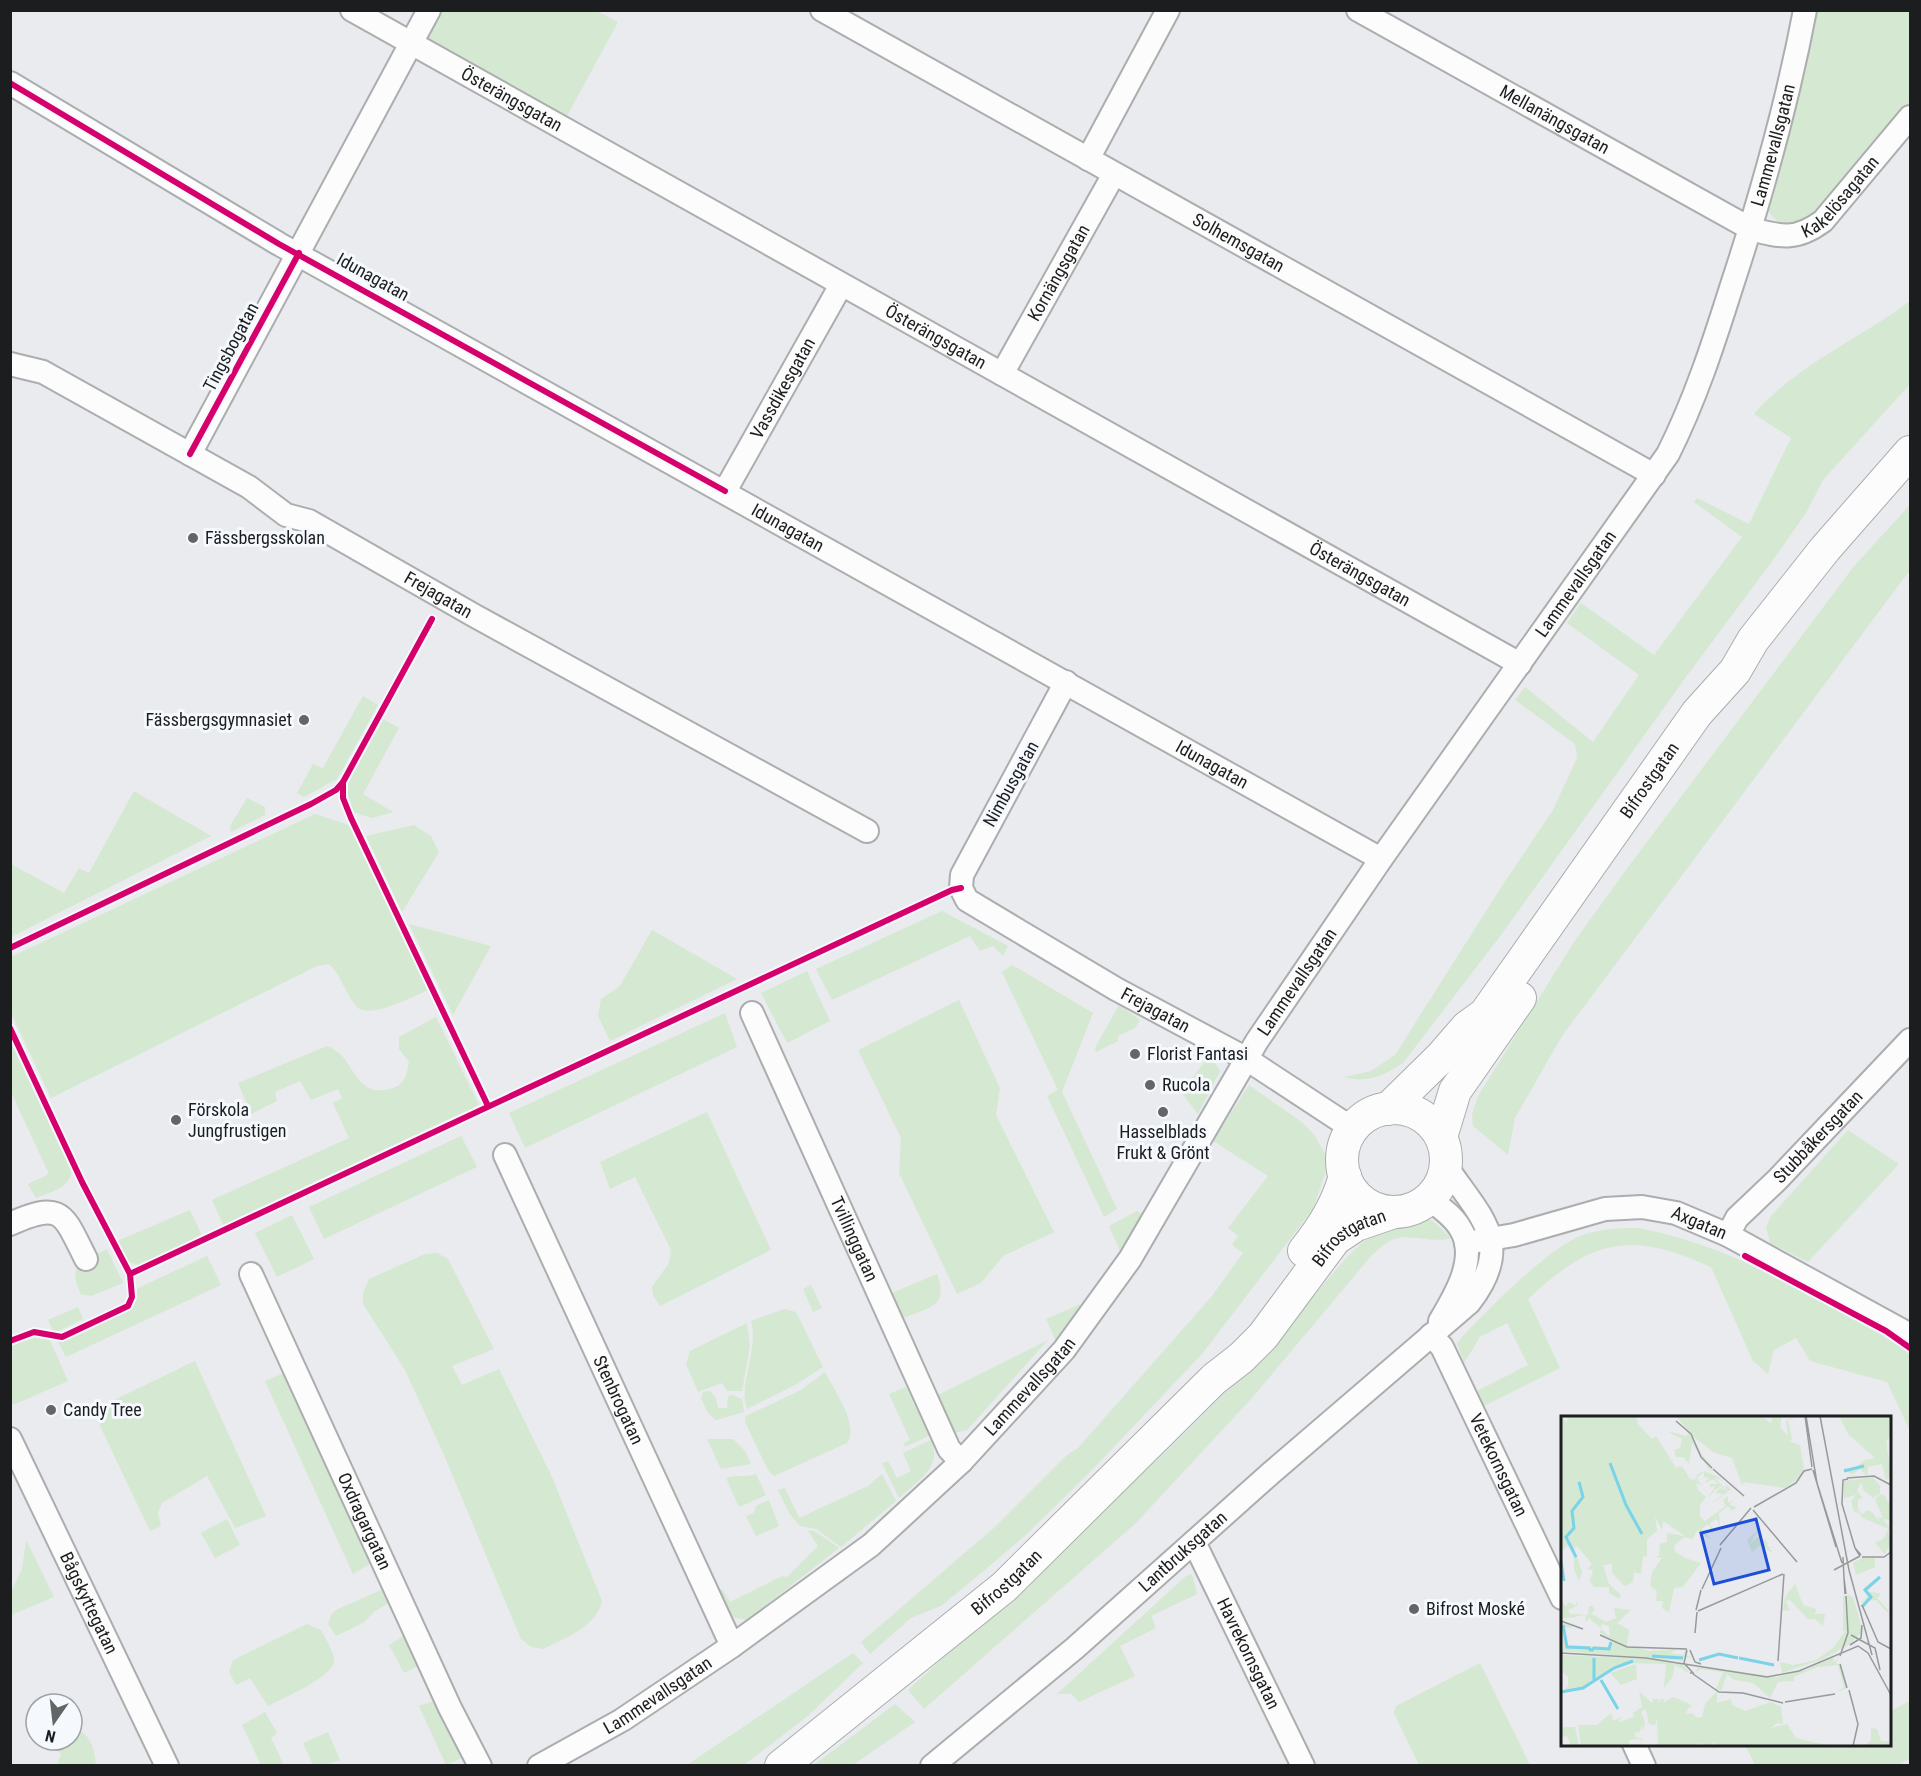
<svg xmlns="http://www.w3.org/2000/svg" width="1921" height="1776" font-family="'Roboto Condensed',sans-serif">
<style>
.green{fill:#d5e8d1}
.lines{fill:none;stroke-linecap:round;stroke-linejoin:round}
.street-casing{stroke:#abadaf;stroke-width:26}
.secondary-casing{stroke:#abadaf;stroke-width:34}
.street{stroke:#fcfcfc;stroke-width:22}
.secondary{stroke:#fcfcfc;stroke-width:32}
.cycleway-casing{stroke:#f5f9fe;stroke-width:10}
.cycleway{stroke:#d6006c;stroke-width:6}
.poi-dot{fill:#646567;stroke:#f5f9fe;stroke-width:2}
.labels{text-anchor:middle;stroke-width:6;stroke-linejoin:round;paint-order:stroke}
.street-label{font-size:18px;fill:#1c1d1f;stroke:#f5f9fe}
.poi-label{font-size:18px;fill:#1c1d1f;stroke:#f5f9fe;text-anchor:start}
.inset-river{fill:none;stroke:#7ad3e8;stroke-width:3}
.inset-road{fill:none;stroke:#97999b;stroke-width:1.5}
.view{fill:#1d4ed8;fill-opacity:0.15;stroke:#1d4ed8;stroke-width:3}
.inset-edge{fill:none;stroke:#1c1d1f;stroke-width:3}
</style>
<rect width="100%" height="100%" fill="#e9ebee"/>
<g class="green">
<path d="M435,11H597L618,22L567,116L420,38Z"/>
<path d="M1818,11H1910V101L1806,223C1789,227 1777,226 1768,210Z"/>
<path d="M1910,301V384L1823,480L1806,513L1773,560L1686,677L1501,935L1403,1063C1385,1075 1366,1084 1344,1077L1371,1071L1395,1055L1500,889L1553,810L1577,758L1575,744L1515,700L1525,687L1593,742L1639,675L1567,623L1581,603L1654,655L1742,537L1694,502L1697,498L1749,524L1791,438L1754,414C1799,363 1857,341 1910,301Z"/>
<path d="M1910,505V570L1562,1036L1515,1118L1508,1155L1473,1126L1472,1114L1478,1096L1574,942L1626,870L1855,565Z"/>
<path d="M363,696L378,705L337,779L304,797L297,793L313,764L323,768Z"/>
<path d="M383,719L399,728L363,794L393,812L372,818L353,812L346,787Z"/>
<path d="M134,791L211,836L11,937V864L64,893L79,868L89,873Z"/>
<path d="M247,798L265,807V815L231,832L230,826Z"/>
<path d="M315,814L349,825L428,990C414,996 369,1020 357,1007C345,994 342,976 329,964L317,966L51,1098L11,1013V957Z"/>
<path d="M414,825L431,836L439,852L402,912L366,836Z"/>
<path d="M942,911L1008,946L1003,956L993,946L980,951L970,936L832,1000L816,969Z"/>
<path d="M409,924L491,946L453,1015Z"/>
<path d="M652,930L737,979L610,1041L598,1016L601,999L620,986Z"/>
<path d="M1012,965L1093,1013L1062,1092L1117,1209L1104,1217L1047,1096L1058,1090L1002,972Z"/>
<path d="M807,971L830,1021L787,1043L761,993Z"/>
<path d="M959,1000L1000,1088L996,1115L1054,1232L1003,1256L981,1283L957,1294L899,1173L901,1138L858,1050Z"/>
<path d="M1119,1005L1140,1020L1135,1028L1118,1036V1041L1096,1052L1095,1048Z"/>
<path d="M725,1013L737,1047L525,1148L509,1113Z"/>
<path d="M436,1017L479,1105L223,1225L212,1200L349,1138L333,1103L342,1098L338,1089L311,1100L300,1081L275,1092L277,1101L251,1114L238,1083L327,1046C356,1055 352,1101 393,1088C405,1084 407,1074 409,1062L399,1049V1037Z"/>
<path d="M11,1042L71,1171C71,1188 50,1192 36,1198L28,1184L49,1174L11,1092Z"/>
<path d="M1209,1055L1220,1071L1198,1114L1182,1093Z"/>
<path d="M1249,1085L1303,1123L1315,1136L1325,1154L1326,1171L1313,1209L1202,1354L1093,1469L1027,1534L974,1579L941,1606L911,1618L870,1654L861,1642L995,1527L1067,1455L1078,1448L1212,1296L1243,1253L1232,1245L1238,1236L1228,1228L1268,1176L1213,1141Z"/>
<path d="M707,1112L771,1250L660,1306L653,1295L652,1287L669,1263L671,1250L635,1177L610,1189L600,1162Z"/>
<path d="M1848,1130L1899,1164L1808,1262L1770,1243L1766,1227L1771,1216Z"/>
<path d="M461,1136L477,1167L324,1239L309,1207Z"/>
<path d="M190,1210L202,1236L139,1265L128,1262L117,1241Z"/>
<path d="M1137,1211L1143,1215L1120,1251L1109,1226Z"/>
<path d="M292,1215L314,1259L277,1277L255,1233Z"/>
<path d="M1418,1218L1432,1220L1451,1238C1432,1244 1413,1233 1394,1239C1386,1242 1377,1251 1371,1256L1252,1398L1136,1523L924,1709L908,1690C1043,1568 1179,1447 1301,1311C1332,1277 1368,1219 1418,1218Z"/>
<path d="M1637,1228C1735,1245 1825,1303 1910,1352V1431L1887,1382L1810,1361L1796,1338L1774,1350L1768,1374L1753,1361L1711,1267C1630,1230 1592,1239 1528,1299L1560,1368L1484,1406L1477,1391L1528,1365L1507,1323L1480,1337L1464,1363L1457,1343C1480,1316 1547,1250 1578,1237C1597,1229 1617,1228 1637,1228Z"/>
<path d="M107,1249L123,1283L91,1296L81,1294C66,1264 83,1261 107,1249Z"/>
<path d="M437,1253L448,1259L494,1349L452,1366L462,1385L499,1369L552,1477L602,1601C597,1626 564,1639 543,1649L531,1647L521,1639L444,1455L405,1370L363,1304V1293L369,1279L425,1254Z"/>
<path d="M207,1256L221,1285L66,1357L58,1342L132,1304L138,1288Z"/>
<path d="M937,1274C949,1306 930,1307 904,1318L892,1293Z"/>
<path d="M811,1285L822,1308L813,1312L803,1289Z"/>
<path d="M1081,1304L1056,1341L1046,1319Z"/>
<path d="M78,1307L83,1319L54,1333L48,1320Z"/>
<path d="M784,1309L796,1312L823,1367L797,1384L747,1409C738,1384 759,1351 751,1321Z"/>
<path d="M747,1323L750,1346L742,1391H727L722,1383L698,1392L686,1364L690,1351Z"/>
<path d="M37,1333L48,1336L68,1381L13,1405L11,1398V1359L13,1358L11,1344Z"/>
<path d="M1048,1340L967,1430L955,1433L936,1396Z"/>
<path d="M195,1361L266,1516L235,1528L207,1476L162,1503L158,1513L161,1526L150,1531L100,1426V1411L108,1403Z"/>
<path d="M825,1372C834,1390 860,1426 847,1443L774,1476L768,1470L745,1422L746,1416L801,1390Z"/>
<path d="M284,1373L371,1563L353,1574L265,1381Z"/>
<path d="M906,1387L929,1436L905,1447L904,1443L910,1440L889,1394Z"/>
<path d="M710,1391L716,1398L718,1408H727L728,1396L732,1395L742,1399L744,1412L716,1420L708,1413L701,1398L703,1392Z"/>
<path d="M707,1439H733L745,1451L751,1464L721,1469Z"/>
<path d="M931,1440C943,1468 918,1480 899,1498L882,1463L888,1461L897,1478L911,1471L903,1453Z"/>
<path d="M756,1474L766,1495L739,1507L726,1478C736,1474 746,1478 756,1474Z"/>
<path d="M882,1474L896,1501L841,1547L816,1529L800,1526L789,1513L778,1490L785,1488L799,1518L868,1486Z"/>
<path d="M769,1500L779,1526L756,1536L746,1516L754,1513L756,1506Z"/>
<path d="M227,1519L240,1545L215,1558L201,1533Z"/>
<path d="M813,1530L839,1548L747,1620L732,1617L720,1590L722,1589L730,1602L782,1576L787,1577L818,1546L808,1531Z"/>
<path d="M26,1540L54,1597L11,1615V1592L22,1569Z"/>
<path d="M1192,1574L1197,1594L1151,1616L1156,1628L1120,1646L1135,1676L1079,1702L1071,1694H1057L1186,1576Z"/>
<path d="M381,1590L389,1603L375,1611L363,1623L336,1636L328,1624L331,1615L336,1610Z"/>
<path d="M307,1624L321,1630C325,1638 334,1651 334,1661C332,1678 283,1698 268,1706L250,1678L236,1685L229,1672L233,1660Z"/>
<path d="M404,1636L418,1666L404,1673L389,1645Z"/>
<path d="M853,1653L863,1663L809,1715L744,1765H687Z"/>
<path d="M1480,1663L1530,1765H1419L1394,1713L1396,1706Z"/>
<path d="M436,1700L462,1758L446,1765L419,1706Z"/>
<path d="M1910,1701V1759L1897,1765H1755L1745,1745L1890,1744V1711Z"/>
<path d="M895,1704L915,1722L853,1765H814Z"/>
<path d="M265,1712L277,1733L271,1738L284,1765H261L242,1725Z"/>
<path d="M72,1728C90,1731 95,1750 96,1765H57L61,1754L45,1740H72Z"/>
<path d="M328,1732L340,1760L327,1765H313L303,1743Z"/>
</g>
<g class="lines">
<defs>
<g id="street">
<path id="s1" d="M352,10L1520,664"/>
<path id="s2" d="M822,10L1654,475"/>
<path id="s3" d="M1358,10L1751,229C1781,237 1796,241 1823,221L1910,117"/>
<path id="s4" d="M10,83L279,244L1381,859"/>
<path d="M1088,159L1168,10"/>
<path id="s5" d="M10,364L43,372L249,487L286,515L309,521L475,616L867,831"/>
<path id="s6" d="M1002,374L1114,174"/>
<path d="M190,454L429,10"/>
<path id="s7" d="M725,491L841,285"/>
<path id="s8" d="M1066,682L962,875L961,888L967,900L1116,989L1245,1058L1353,1129"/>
<path id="s9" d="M752,1013L949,1449L961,1462"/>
<path id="s10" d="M505,1155L732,1646"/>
<path d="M1429,1199C1440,1207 1453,1216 1460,1228C1479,1257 1455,1296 1440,1321"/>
<path d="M10,1224C63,1200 63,1214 86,1259"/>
<path id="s11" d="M1728,1235L1737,1218L1777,1180L1910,1040"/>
<path id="s12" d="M1466,1243L1514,1235L1605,1209L1642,1207L1676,1213L1728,1235L1910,1335"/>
<path id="s13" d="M251,1274L450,1708L480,1766"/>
<path id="s14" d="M1431,1335L1442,1347L1562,1598"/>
<path id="s15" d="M10,1439L167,1766"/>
<path id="s16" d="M1194,1542L1303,1766"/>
<path d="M1634,1744L1644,1766"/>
<path id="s17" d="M539,1766L622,1720L732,1646L871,1545L961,1462L1064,1350L1130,1259L1257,1041L1381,859L1668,454C1695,400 1713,345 1731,288C1761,197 1787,105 1805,10"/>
<path id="s18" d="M932,1766L1075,1648L1271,1473L1469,1303C1516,1243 1480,1217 1446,1166"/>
</g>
<g id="secondary">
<circle cx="1394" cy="1160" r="52"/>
<path id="s19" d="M1388,1109L1441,1057L1467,1027L1485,1014L1697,713L1735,671L1753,640L1825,549L1910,452"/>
<path d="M1441,1137L1455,1091L1520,998"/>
<path d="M1304,1251C1323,1227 1337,1205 1345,1176"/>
<path id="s20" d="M781,1766L1004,1587L1214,1379L1241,1358L1263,1336L1335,1239L1356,1225L1394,1212"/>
</g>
</defs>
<use href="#street" class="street-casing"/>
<use href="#secondary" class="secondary-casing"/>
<use href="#street" class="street"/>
<use href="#secondary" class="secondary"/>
<defs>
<g id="cycleway">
<path d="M10,83L279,244L725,491"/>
<path d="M190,454L299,253"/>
<path d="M432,619L343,782V798L351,818L488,1106"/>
<path d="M10,948L311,804L336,790L343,782"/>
<path d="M10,1028L82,1182L130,1274"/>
<path d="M1745,1256L1886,1331L1910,1348"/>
<path d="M10,1341L34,1332L62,1337L128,1306L132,1297L130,1274L952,890L961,888"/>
</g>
</defs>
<use href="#cycleway" class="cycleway-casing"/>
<use href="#cycleway" class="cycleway"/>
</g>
<g class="poi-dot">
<circle cx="193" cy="538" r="6"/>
<circle cx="304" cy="720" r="6"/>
<circle cx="1135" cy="1054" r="6"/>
<circle cx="1150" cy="1085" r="6"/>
<circle cx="1163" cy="1112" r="6"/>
<circle cx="176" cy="1120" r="6"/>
<circle cx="51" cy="1410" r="6"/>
<circle cx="1414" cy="1609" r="6"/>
</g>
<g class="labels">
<g class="street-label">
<text dy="6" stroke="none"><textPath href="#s1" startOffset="183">Österängsgatan</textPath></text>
<text dy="6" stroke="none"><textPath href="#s3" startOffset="225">Mellanängsgatan</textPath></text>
<text dy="6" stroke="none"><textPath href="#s17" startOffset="2082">Lammevallsgatan</textPath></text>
<text dy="6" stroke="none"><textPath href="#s3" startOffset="555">Kakelösagatan</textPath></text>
<text dy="6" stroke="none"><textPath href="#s2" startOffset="477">Solhemsgatan</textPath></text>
<text dy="6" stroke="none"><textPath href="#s6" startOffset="116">Kornängsgatan</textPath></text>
<text transform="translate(373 277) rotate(29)" y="6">Idunagatan</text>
<text dy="6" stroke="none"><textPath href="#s1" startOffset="669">Österängsgatan</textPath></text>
<text transform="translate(231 347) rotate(-62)" y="6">Tingsbogatan</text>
<text dy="6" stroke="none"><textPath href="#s7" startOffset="118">Vassdikesgatan</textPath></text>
<text dy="6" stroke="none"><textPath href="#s4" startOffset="896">Idunagatan</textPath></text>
<text dy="6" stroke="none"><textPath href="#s1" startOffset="1155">Österängsgatan</textPath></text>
<text dy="6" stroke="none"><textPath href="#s17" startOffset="1596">Lammevallsgatan</textPath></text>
<text dy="6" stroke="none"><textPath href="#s5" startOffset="489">Frejagatan</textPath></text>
<text dy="6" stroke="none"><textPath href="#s4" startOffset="1382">Idunagatan</textPath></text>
<text dy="6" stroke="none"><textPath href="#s19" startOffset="422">Bifrostgatan</textPath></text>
<text transform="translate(1011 784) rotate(-61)" y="6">Nimbusgatan</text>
<text dy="6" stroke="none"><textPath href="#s17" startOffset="1110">Lammevallsgatan</textPath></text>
<text dy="6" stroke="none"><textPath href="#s8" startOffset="464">Frejagatan</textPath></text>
<text dy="6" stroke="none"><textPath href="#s11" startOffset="134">Stubbåkersgatan</textPath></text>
<text dy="6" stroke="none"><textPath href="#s12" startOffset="240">Axgatan</textPath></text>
<text dy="6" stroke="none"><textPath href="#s9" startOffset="248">Tvillinggatan</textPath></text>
<text dy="6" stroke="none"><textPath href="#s20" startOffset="780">Bifrostgatan</textPath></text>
<text dy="6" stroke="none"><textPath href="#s17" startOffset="624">Lammevallsgatan</textPath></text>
<text dy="6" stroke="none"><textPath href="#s10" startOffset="270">Stenbrogatan</textPath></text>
<text dy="6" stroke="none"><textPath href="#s14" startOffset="147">Vetekornsgatan</textPath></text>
<text dy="6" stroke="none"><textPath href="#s13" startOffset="272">Oxdragargatan</textPath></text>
<text dy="6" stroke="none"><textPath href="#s18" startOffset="330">Lantbruksgatan</textPath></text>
<text dy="6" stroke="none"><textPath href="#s20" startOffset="291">Bifrostgatan</textPath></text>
<text dy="6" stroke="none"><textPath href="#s15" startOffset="182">Bågskyttegatan</textPath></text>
<text dy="6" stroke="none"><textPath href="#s16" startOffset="124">Havrekornsgatan</textPath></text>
<text dy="6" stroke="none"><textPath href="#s17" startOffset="138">Lammevallsgatan</textPath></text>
</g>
<g class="poi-label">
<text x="205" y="544">Fässbergsskolan</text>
<text x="292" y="726" text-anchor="end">Fässbergsgymnasiet</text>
<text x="1147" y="1060">Florist Fantasi</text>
<text x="1162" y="1091">Rucola</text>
<text x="188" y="1116">Förskola<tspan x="188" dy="21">Jungfrustigen</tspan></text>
<text x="1163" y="1138" text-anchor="middle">Hasselblads<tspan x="1163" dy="21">Frukt &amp; Grönt</tspan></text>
<text x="63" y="1416">Candy Tree</text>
<text x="1426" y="1615">Bifrost Moské</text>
</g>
</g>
<g transform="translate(1561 1416)">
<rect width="330" height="330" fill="#e9ebee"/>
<path d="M0,0L6,6L7,0H75L77,8L91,23L95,20L115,52L121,50L129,63L134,64L136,59L143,55L145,56L155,60L158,62L161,65L153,61L166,75L164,68L170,73L157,83L150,87L163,78L154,77L159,72L165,75L159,70L146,82L155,70L149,71V68H157L153,63L143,67L148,62L143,61V56L135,62L141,69L135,67L137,74L145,81L139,89V100L144,105L165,90L162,84L167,80V87L173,84L168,89L176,91L171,95L167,90L158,97L159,110L156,103L149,107L153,117L147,108L141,113L149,122L148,123L136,114L132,123L123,121L113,130L114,136L124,142L140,147L122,171L113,172L108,196L101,192L102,185H95L96,175L89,170L91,156L101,142L92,140H98L99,128L106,126V117L124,120L102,105L101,114L94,100L96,115L86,123V140L82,141L80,158L73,156L72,166L64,170L51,157V148L42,149L48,168L60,179L58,183L48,177V171H33L29,165L32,154L26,153L31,148L16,130L13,132L21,156L18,165L13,153V136L7,130L0,135ZM115,0H201L210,7L211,3L204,0H221L219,11L227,20L225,5L230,2L240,0L227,4L231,24L227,25L239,29L243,53L240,61L224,72L183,66L181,69L171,42L152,36L133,21ZM278,0H330V19L325,25L330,59L325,64L321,48L307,51L306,60L299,53L292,58L283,55V52L293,53L304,44L314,42L287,18ZM106,15L125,20L128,17L150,53L149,55L131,27L128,48L122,41H115L113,34L119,32L121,23ZM312,61L319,70V77L312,82L302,74L301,66L296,74L301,82L297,84V93L301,99L306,94L311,96L319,106L317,101L322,102L314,83L319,78L324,80L330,91V104L322,103L330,114L302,102L296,94L294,84L297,97L293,96L290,85L295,79L283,82V65ZM197,114L189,128L198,120L202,125L205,123L207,131L215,132H208L212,137L218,133L212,137H211L200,129L191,136L186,124ZM327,114L330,126L324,138L314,127L322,123ZM301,142H314V151L295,159L292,147ZM312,165H316L306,175L320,178L316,182L328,195L326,196L315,184L305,185L303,191L301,186L306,181L303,172ZM234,168L242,189L255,193L254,198H264L262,210L254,203H247L229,184L225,185L229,195L222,194L224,181ZM289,179V192V180L292,181L302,215L289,228L262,243L221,257L219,246L232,249L255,244L272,232L285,214L282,215V180ZM0,183L5,191L8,186L14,190L17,185L16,190L7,194L9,198L27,199L28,191L29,190L35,191L31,190L34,194L30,198L45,206L55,202L53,192L70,194L56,207L68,214L66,230L40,218L39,216L40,213L49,221L48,210L41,208L40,212L28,202L24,207L25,199L0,203ZM0,207H3L12,211L3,212L5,229L48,231L52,226L89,235L116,233L109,237L122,239L124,234L118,233L121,232L124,233L126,235L124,239L130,241L120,242L123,245L0,235ZM279,238L275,247L279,249L286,272L276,276L283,271L277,249L256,251L233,261V265L217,266L209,282L192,267L173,264L166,258L160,275L155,273L162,256L139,253L135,257L136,252L143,251L217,261L247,253L275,239L272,242L274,246ZM0,239L90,243L123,248L128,257L114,249L111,262L103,272L105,248L64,247L22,272L2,275L7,270V261L2,257ZM75,248L76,263L60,269L49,257ZM78,275L91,287L92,283H98L97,287L101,282L104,286L112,281L129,288L131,292L128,291L124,298L131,297L136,302L141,301L144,288L156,275V287L170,283L171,289L184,295L210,286L220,291L222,308L216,307L210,312L226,308L235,322L269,330H157L152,326L151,330L136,327V330H97L96,302L94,309L88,308L85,293L80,296L84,306L82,315L81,309L78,317L74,316L75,322H81L82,330L80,323L68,324V330H20L17,309H36L50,297L52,305L62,300L58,304V306L73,301L72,297L81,291ZM0,311H14L18,330H10L6,320L0,321ZM310,312L316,313L320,325H330V330H304L310,324Z" fill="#d5e8d1"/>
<path class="inset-river" d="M49,47L65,89L81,118M283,55L303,50M15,141L5,121L13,112L11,95L22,81L18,66M0,146L3,165M301,191L310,181L304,174L319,161M2,209L6,231L28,232L30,235M30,235L33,232L48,233L50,226M91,240L122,242M178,242L213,249M138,244L158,238L177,242M33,264V242M40,264L57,293M0,276L22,272L53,252L72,245"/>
<path class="inset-road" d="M244,0L251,51M245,0L256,67L281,147M259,0L288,154L311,239M115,5L130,18L140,41L151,52M152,53L183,80M252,54L275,131M286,62L313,60L330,69M287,63L282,64L281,88L294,132M193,91L235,67L243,55L251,53M192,94L236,146M159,129L190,92M299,140L294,132L300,139M282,141L283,162M301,141H323L330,136M273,154L299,140M141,173L160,132M284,178L283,162L285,178M301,189L317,226L330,233M135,194L140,174M137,195L222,158M0,205L22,213M134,217L136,196M39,219L66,231L126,233M290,219L314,232L319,254M289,229L300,222L301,209M126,234L123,247L132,257H129M129,234L134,246L140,248M0,237L85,242L206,261L238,255L297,230L307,237L330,279M279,240L287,217L285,180M217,245L223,158M279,248L286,272M132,258L158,276L182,277L222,287M288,274L297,308L292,330M224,286L274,278"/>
<path class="view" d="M195,103L208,154L153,168L140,117Z"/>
<rect width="330" height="330" class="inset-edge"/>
</g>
<rect width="1921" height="1776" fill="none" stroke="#1c1d1f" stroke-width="24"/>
<g transform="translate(54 1722) rotate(194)"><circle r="28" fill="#f5f9fe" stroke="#9ea1a5" stroke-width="1.5"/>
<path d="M0-4.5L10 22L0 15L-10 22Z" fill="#646567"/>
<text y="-9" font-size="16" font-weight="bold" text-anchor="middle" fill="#1c1d1f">N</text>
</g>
</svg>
